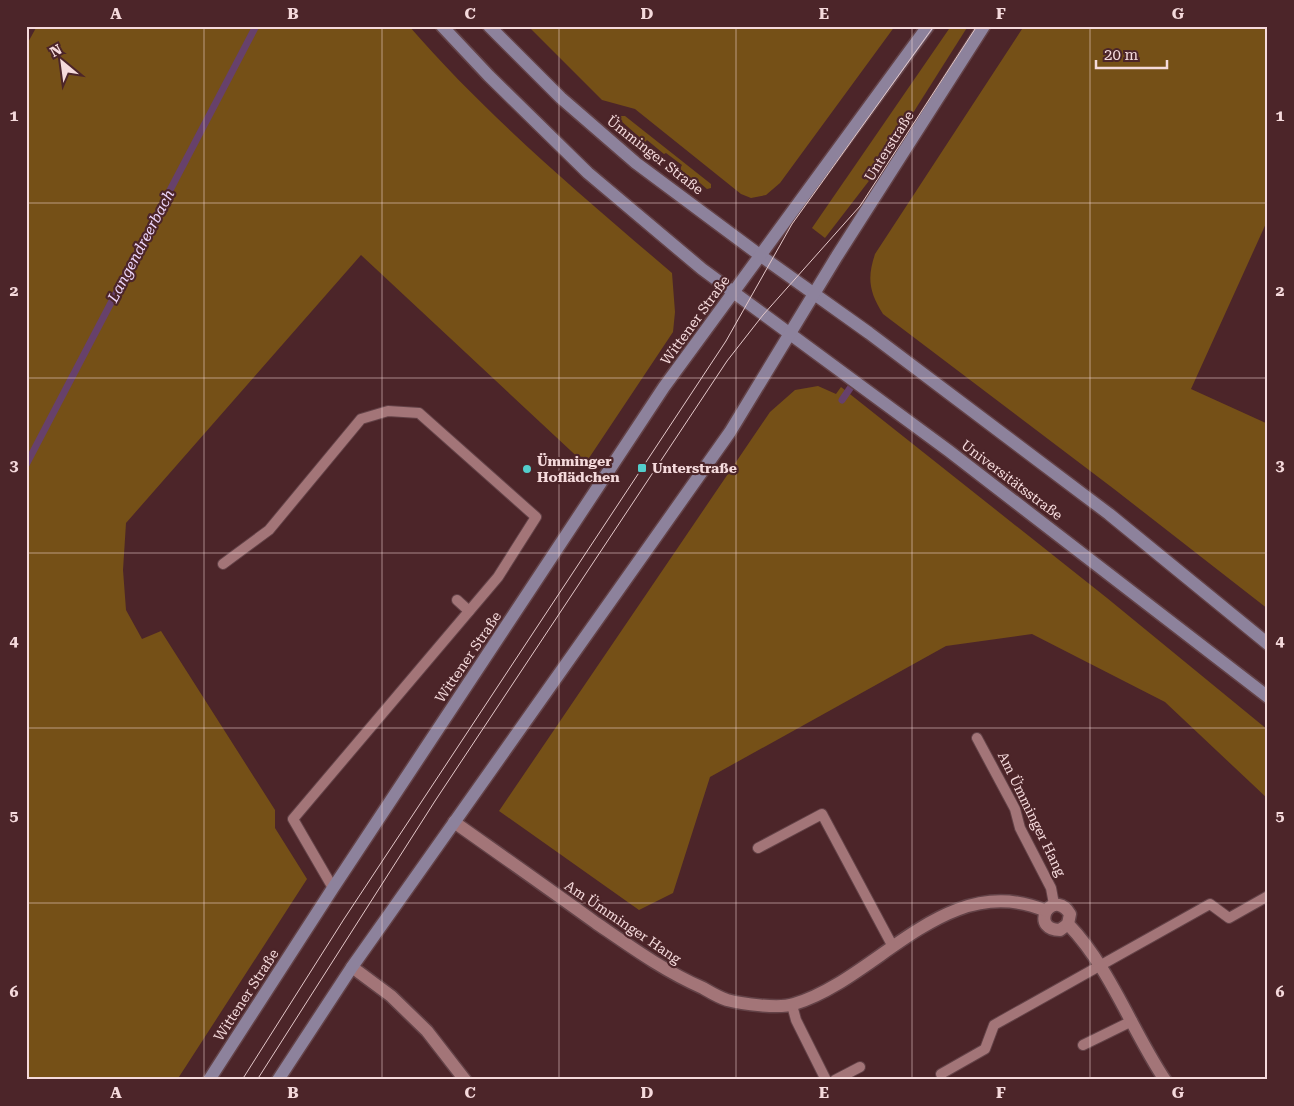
<svg xmlns="http://www.w3.org/2000/svg" width="1294" height="1106" font-family="'Roboto Serif',serif">
<style>
.green{fill:#755017}
.lines{fill:none;stroke-linecap:round;stroke-linejoin:round}
.stream{stroke:#67416b;stroke-width:7}
.service-casing{stroke:#634247;stroke-width:12}
.minor-casing{stroke:#634247;stroke-width:15}
.secondary-casing{stroke:#634247;stroke-width:15}
.service{stroke:#a37578;stroke-width:10}
.minor{stroke:#a37578;stroke-width:12}
.secondary{stroke:#8d829c;stroke-width:12}
.tram{stroke:#e4c8ca;stroke-width:1}
.grid{fill:none;stroke:#f5dadc;stroke-width:1;stroke-opacity:0.55}
.poi-dot{fill:#53cdcb;stroke:#4c2529;stroke-width:2}
.labels{text-anchor:middle;stroke-width:4.5;stroke-linejoin:round;paint-order:stroke}
.street-label{font-size:14px;fill:#f5dadc;stroke:#4c2529}
.poi-label{font-size:14px;font-weight:bold;fill:#f5dadc;stroke:#4c2529;text-anchor:start}
.water-label{font-size:15px;font-style:italic;fill:#efd7fc;stroke:#4c2529}
.neatline{fill:none;stroke:#f5dadc;stroke-width:2}
.grid-label{font-size:16px;text-anchor:middle;font-weight:bold;fill:#f5dadc}
</style>
<rect width="100%" height="100%" fill="#4c2529"/>
<g class="green">
<path d="M37,26H409C488,117 581,195 672,273L675,312L673,332L585,464L361,255L126,523L123,570L126,610L142,639L161,631L275,810V828L307,879L177,1080H26V46Z"/>
<path d="M528,26H895L780,183L766,195L751,198L741,194L635,109L602,100Z"/>
<path d="M951,26H968L875,173L825,238L812,228Z"/>
<path d="M1024,26H1268V219L1191,389L1268,424V609L1114,489L883,314C869,292 867,278 875,254Z"/>
<path d="M620,116H625L711,184V188L707,189L693,177L692,179L680,169L682,165L666,153L664,154L647,140L645,142L620,120Z"/>
<path d="M818,386L836,394L841,387L1107,598L1268,730V799L1165,702L1032,634L946,646L710,777L673,893L639,910L499,811L770,412L795,390Z"/>
</g>
<g class="lines">
<g class="stream">
<path d="M842,400L855,381"/>
<path d="M26,465L256,26"/>
</g>
<defs>
<g id="service">
<path d="M223,564L269,530L361,419L388,411L419,413L536,517L498,577L293,819L333,888"/>
<path d="M457,600L469,611"/>
<path d="M977,738L1015,809L1020,828L1051,888L1054,904"/>
<path d="M758,848L822,814L892,945"/>
<path d="M792,1005L796,1020L826,1080"/>
<path d="M1083,1045L1132,1021"/>
<path d="M941,1074L985,1049L994,1025L1210,904L1229,918L1268,896"/>
<path d="M835,1080L860,1067"/>
</g>
<g id="minor">
<path d="M454,822C502,856 549,889 596,923C631,947 664,971 703,988C710,992 718,997 727,1000C742,1004 779,1009 794,1004C878,979 947,868 1046,911C1041,923 1048,930 1060,930L1068,924"/>
<path d="M1046,911C1054,901 1064,904 1070,914L1068,924C1111,969 1131,1029 1165,1080"/>
<path d="M352,967L391,996L427,1031L465,1080"/>
</g>
<g id="secondary">
<path d="M442,26L489,76L588,173L702,269L949,451L1268,697"/>
<path d="M489,26L561,98L636,163L761,256L869,333L1109,514L1268,644"/>
<path d="M209,1080L333,888L664,387L928,26"/>
<path d="M278,1080L352,967L730,432L837,256L984,26"/>
</g>
</defs>
<use href="#service" class="service-casing"/>
<use href="#minor" class="minor-casing"/>
<use href="#secondary" class="secondary-casing"/>
<use href="#service" class="service"/>
<use href="#minor" class="minor"/>
<use href="#secondary" class="secondary"/>
<g class="tram">
<path d="M242,1080L344,919L726,341L792,224L934,26"/>
<path d="M257,1080L435,801L727,361L763,315L860,206L977,26"/>
</g>
</g>
<path class="grid" d="M204,26V1080M382,26V1080M559,26V1080M736,26V1080M912,26V1080M1090,26V1080M26,203H1268M26,378H1268M26,553H1268M26,728H1268M26,903H1268"/>
<g class="poi-dot">
<rect x="637" y="463" width="10" height="10" rx="2.5"/>
<circle cx="527" cy="469" r="5"/>
</g>
<g class="labels">
<g class="street-label">
<text transform="translate(889 146) rotate(-58)" y="5">Unterstraße</text>
<text transform="translate(655 155) rotate(38)" y="5">Ümminger Straße</text>
<text transform="translate(695 320) rotate(-54)" y="5">Wittener Straße</text>
<text transform="translate(1012 480) rotate(37)" y="5">Universitätsstraße</text>
<text transform="translate(468 657) rotate(-56)" y="5">Wittener Straße</text>
<text transform="translate(1032 814) rotate(64)" y="5">Am Ümminger Hang</text>
<text transform="translate(623 922) rotate(34)" y="5">Am Ümminger Hang</text>
<text transform="translate(246 995) rotate(-57)" y="5">Wittener Straße</text>
</g>
<g class="poi-label">
<text x="537" y="466">Ümminger<tspan x="537" dy="16">Hoflädchen</tspan></text>
<text x="652" y="473">Unterstraße</text>
</g>
<g class="water-label">
<text transform="translate(141 246) rotate(-62)" y="5">Langendreerbach</text>
</g>
</g>
<rect width="1294" height="1106" fill="none" stroke="#4c2529" stroke-width="55"/>
<g transform="translate(62 62) rotate(331)" stroke="#4c2529" stroke-width="4" paint-order="stroke">
<path d="M0-4L9 19L0 12L-9 19Z" fill="#f5dadc"/>
<text y="-8" font-size="14" font-weight="bold" text-anchor="middle" fill="#f5dadc">N</text>
</g>
<path d="M1096 60v8h71v-8" fill="none" stroke="#f5dadc" stroke-width="2.5"/>
<text x="1104" y="60" font-size="15" fill="#f5dadc" stroke="#4c2529" stroke-width="4" paint-order="stroke">20 m</text>
<rect x="28" y="28" width="1238" height="1050" class="neatline"/>
<g class="grid-label">
<text x="116" y="19">A</text>
<text x="293" y="19">B</text>
<text x="470" y="19">C</text>
<text x="647" y="19">D</text>
<text x="824" y="19">E</text>
<text x="1001" y="19">F</text>
<text x="1178" y="19">G</text>
<text x="14" y="121">1</text>
<text x="1280" y="121">1</text>
<text x="14" y="296">2</text>
<text x="1280" y="296">2</text>
<text x="14" y="471">3</text>
<text x="1280" y="471">3</text>
<text x="14" y="646">4</text>
<text x="1280" y="646">4</text>
<text x="14" y="821">5</text>
<text x="1280" y="821">5</text>
<text x="14" y="997">6</text>
<text x="1280" y="997">6</text>
<text x="116" y="1098">A</text>
<text x="293" y="1098">B</text>
<text x="470" y="1098">C</text>
<text x="647" y="1098">D</text>
<text x="824" y="1098">E</text>
<text x="1001" y="1098">F</text>
<text x="1178" y="1098">G</text>
</g>
</svg>
